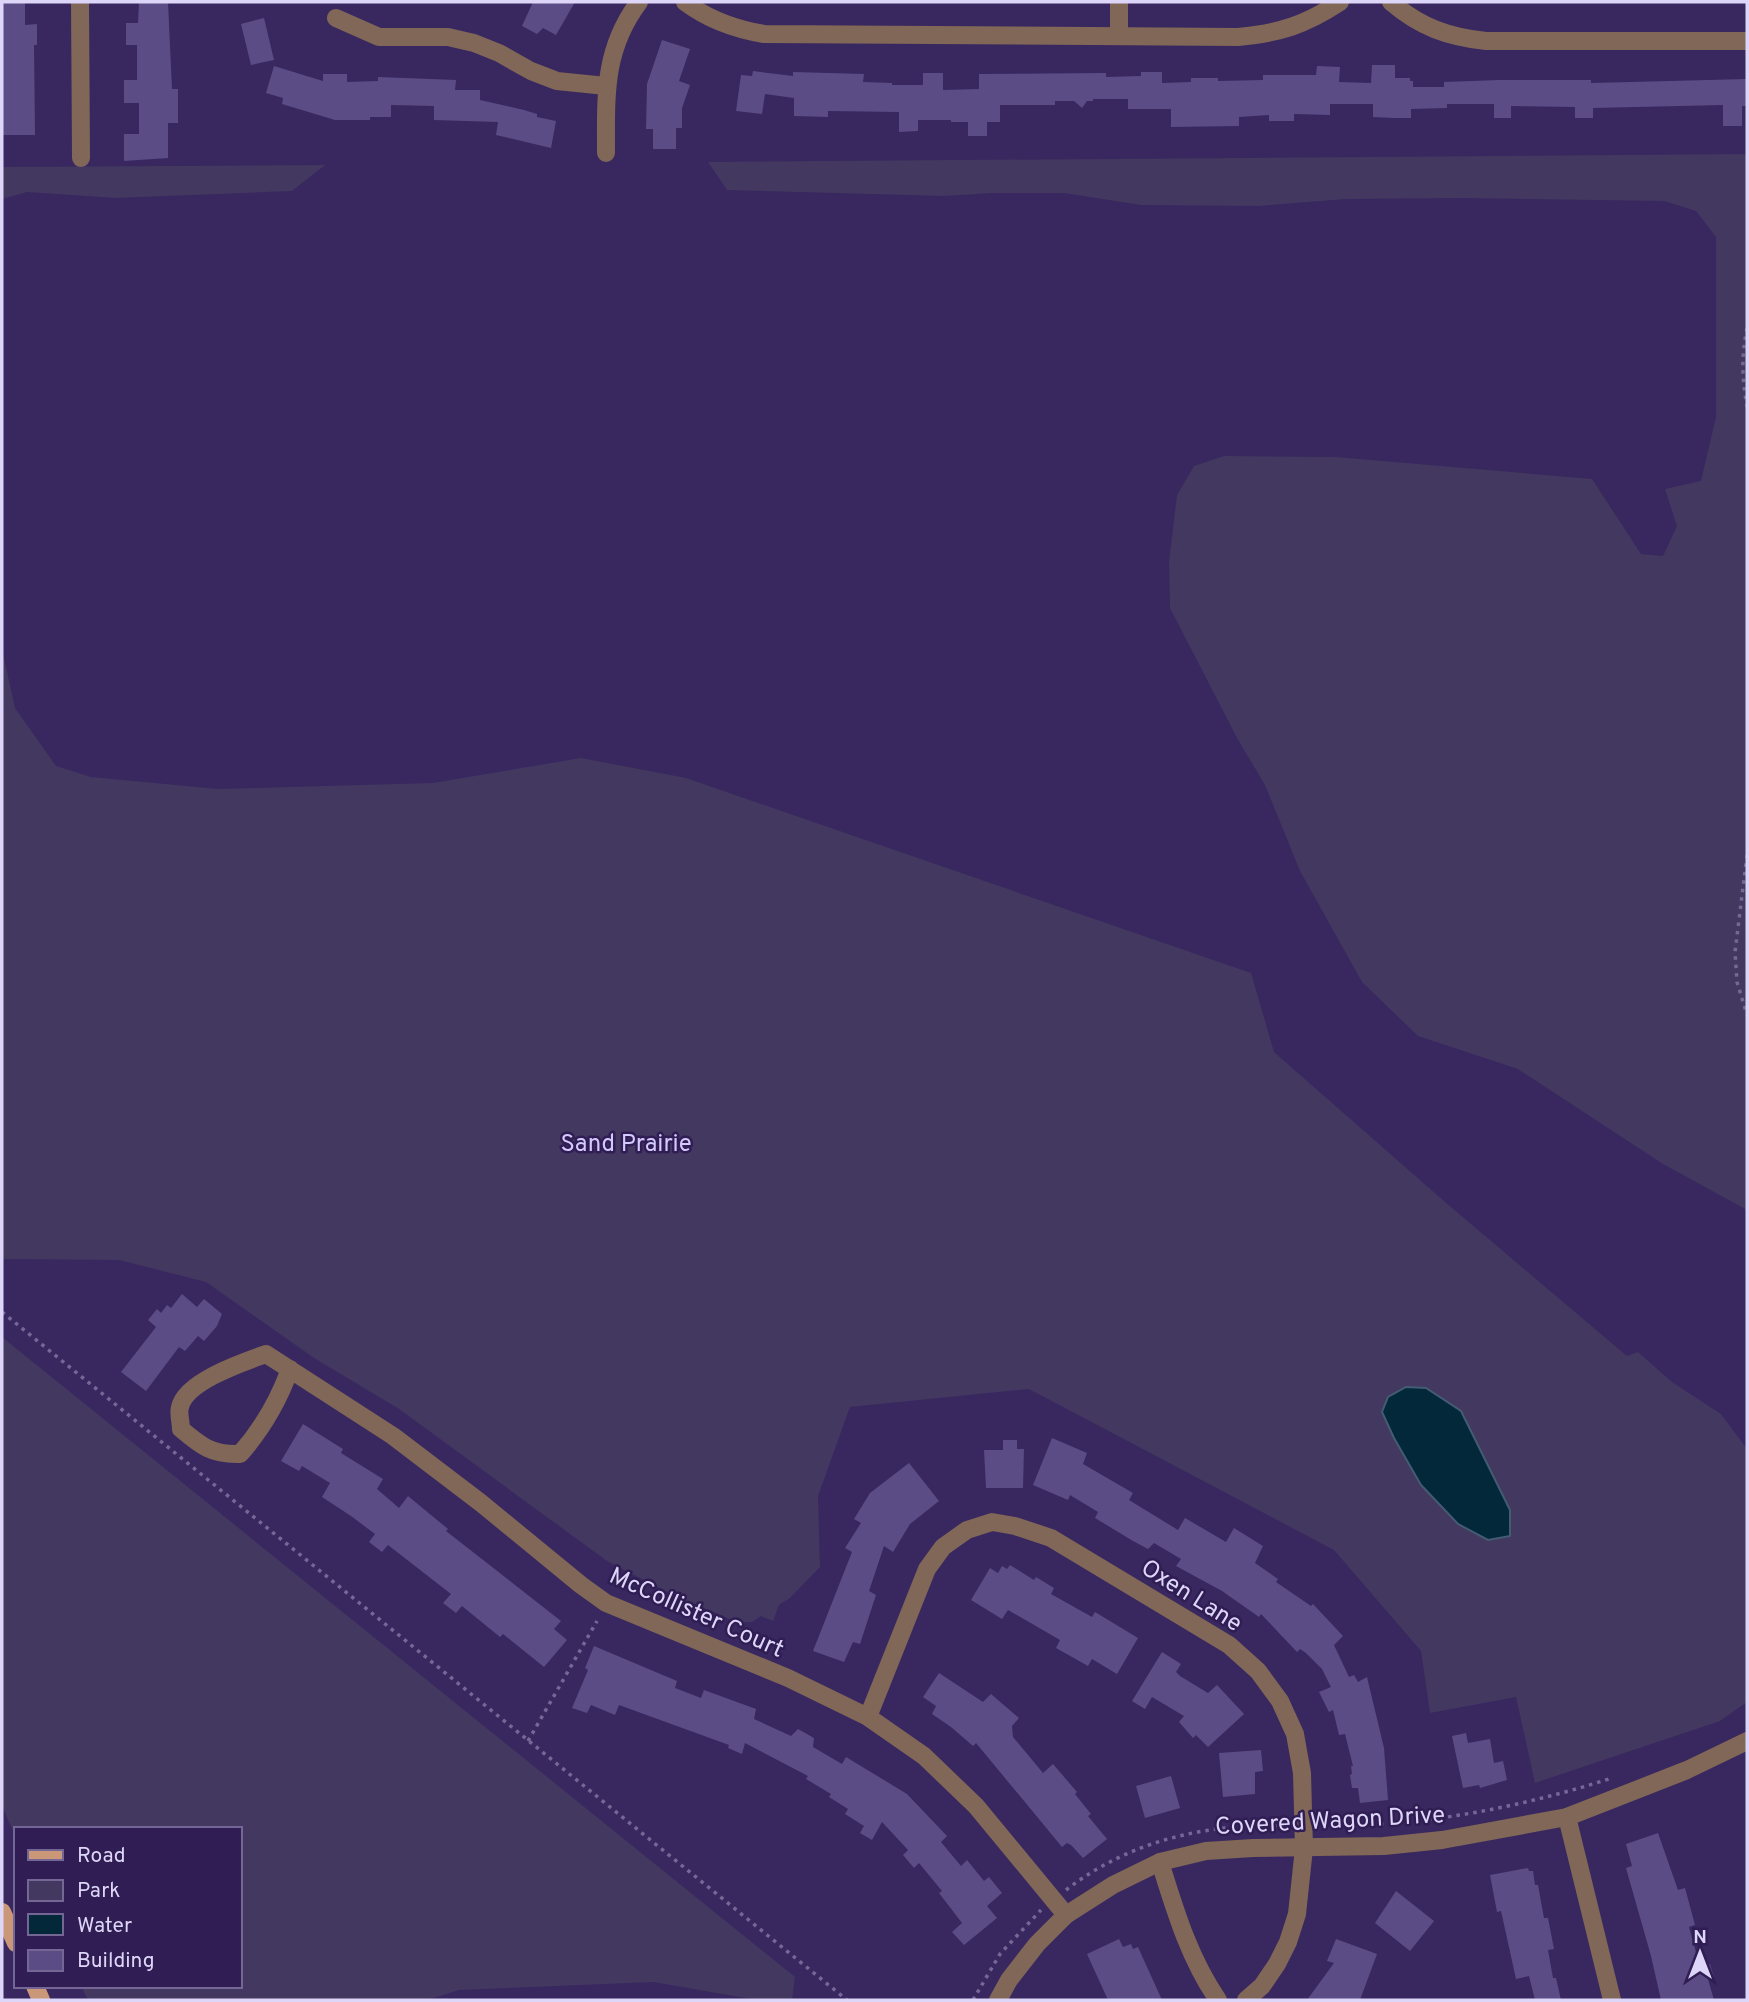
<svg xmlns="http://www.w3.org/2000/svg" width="1749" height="2002" font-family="Overpass,sans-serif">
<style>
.green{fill:#423860}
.water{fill:#02283a;stroke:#445c73;stroke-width:2}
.building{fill:#5b4c86}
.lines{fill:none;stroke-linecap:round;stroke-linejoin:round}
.path{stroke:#756897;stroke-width:3.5;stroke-dasharray:3.5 5;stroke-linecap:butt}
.minor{stroke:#806757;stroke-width:18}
.major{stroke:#ca9878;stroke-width:18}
.labels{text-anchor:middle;stroke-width:5;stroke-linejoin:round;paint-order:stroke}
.park-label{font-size:24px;fill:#d4c9fd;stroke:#2f1d53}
.street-label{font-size:24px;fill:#ddd6f8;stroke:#2f1d53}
</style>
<rect width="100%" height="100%" fill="#38285f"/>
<g class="green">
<path d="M1747,154V1210L1663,1164L1518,1069L1418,1036L1362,982L1300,871L1265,785L1237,738L1170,608L1169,562L1177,495L1194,466L1224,456L1336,457L1592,479L1641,554L1663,556L1677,526L1665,489L1701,481L1716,417V237L1696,211L1664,201L1464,198L1346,199L1258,206L1141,205L1064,193H993L944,196L727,190L708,162Z"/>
<path d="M325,165L292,191L115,198L27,192L2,199V167Z"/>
<path d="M2,649L15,708L56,766L91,777L218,789L433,783L581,758L686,778L1251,973L1274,1052L1445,1202L1627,1356L1638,1352L1672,1382L1721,1414L1747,1449V1702L1720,1721L1535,1783L1516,1697L1430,1713L1421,1651L1334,1550L1029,1389L850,1407L818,1496L820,1567L790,1598L779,1605L773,1621L761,1616L752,1622H737L675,1596L607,1561L399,1409L314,1358L206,1282L119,1260L2,1259Z"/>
<path d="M2,1337L795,1977L792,2000H757L653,1982L459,1990L428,2000H88L81,1986H240V1829H16V1838L2,1806Z"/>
</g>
<path class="water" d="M1406,1387L1426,1388L1461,1411L1510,1510V1536L1488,1540L1458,1524L1421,1485L1394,1438L1382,1412L1388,1397Z"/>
<g class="building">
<path d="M2,2H25V25L37,24V45H34L35,135H2Z"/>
<path d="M139,2H168L172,89H178V123H168V158L124,161V134H139V103H124V80H137V45H126V23H138Z"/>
<path d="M533,2H575L556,35L543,28L537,34L522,26Z"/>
<path d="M264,18L274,60L251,65L241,24Z"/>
<path d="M662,40L690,49L679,81L690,85L682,108V128H676V149H653V129H646L647,84Z"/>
<path d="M1372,65H1395V78H1410V81H1413V87H1444V82L1499,80H1591V83L1747,79V106H1742V126H1723V105L1593,108V118H1575V107L1511,106V118H1494V104H1447V108L1411,109V118H1394L1373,117V104H1330V115L1294,114V121H1269V115L1239,117V126L1171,127V109H1128V99H1093V101H1087L1082,108L1074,101H1055V105H1000V122H987V136H968V122H951V120H918V131L899,132V112L828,111V117L794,116V98L765,94L762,114L736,111L741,75L752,76L753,71L793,76V72L864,74L863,82L892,83V85H923V73H943V90L979,89V74L1106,73V77L1141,76V72H1162V83L1191,82V78H1218V81L1263,80V75H1316L1317,66L1340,67L1339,82L1371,83Z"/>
<path d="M274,66L323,81V74H347V82L378,81V77L456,80L455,90H480V100L524,110L537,114V117L556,121L551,148L496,135L498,122L434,120V106L391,105V117H370V120H335L282,104L283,98L266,93Z"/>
<path d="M182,1294L197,1307L204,1299L222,1314L217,1326L204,1341L198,1336L185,1351L179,1347L146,1391L121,1372L156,1327L148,1320L157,1309L161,1313L167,1305L171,1308Z"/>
<path d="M303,1424L343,1449L341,1453L383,1479L377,1489L399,1508L408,1496L448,1529L446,1531L561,1621L554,1629L567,1640L544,1667L503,1634L500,1637L462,1606L456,1613L443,1603L451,1594L388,1545L382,1552L369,1542L375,1534L351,1516L322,1497L330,1483L302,1466L299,1471L281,1461Z"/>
<path d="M1052,1438L1087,1453L1083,1464L1133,1493L1129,1500L1178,1530L1185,1518L1226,1542L1234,1528L1263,1546L1255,1563L1278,1579L1276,1582L1311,1606L1313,1604L1343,1636L1334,1645L1349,1677L1354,1675L1358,1682L1367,1677L1384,1748L1388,1800L1360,1803L1358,1788H1352L1350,1775L1352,1774L1351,1766H1353L1345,1734L1339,1735L1333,1710L1329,1712L1319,1692L1331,1687L1322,1669L1306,1653L1300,1649L1297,1652L1261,1614L1259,1617L1222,1591L1176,1566L1181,1559L1154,1543L1148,1549L1133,1541L1095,1518L1098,1512L1070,1495L1068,1500L1033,1485Z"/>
<path d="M1003,1440H1017V1449H1024L1023,1488H986L984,1450H1003Z"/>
<path d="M909,1463L939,1501L910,1524L893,1552L884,1546L869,1591L876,1595L860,1644L853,1642L844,1662L813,1651L852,1552L845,1548L861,1523L854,1519L870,1493Z"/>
<path d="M1010,1565L1034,1580L1036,1577L1054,1588L1051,1594L1092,1617L1095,1612L1138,1638L1117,1674L1092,1659L1088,1666L1056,1648L1060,1640L1008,1610L1002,1619L971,1600L990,1568L998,1573L1002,1566L1007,1569Z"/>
<path d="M594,1646L677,1681L675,1688L701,1698L704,1690L756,1709L754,1719L791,1736L798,1729L814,1738L813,1747L842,1764L846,1757L907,1794L947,1836L941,1842L961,1866L967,1860L984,1881L989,1877L1002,1893L987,1906L997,1918L964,1945L952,1932L962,1923L939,1893L942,1891L919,1863L914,1868L903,1855L908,1850L882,1822L872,1840L860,1833L864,1826L845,1814L848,1809L829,1797L831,1794L806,1779L808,1776L745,1743L742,1754L728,1748L729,1745L619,1705L615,1715L591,1705L587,1713L572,1708L588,1670L585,1668Z"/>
<path d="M1162,1652L1181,1664L1176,1672L1180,1676L1208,1693L1217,1685L1244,1714L1208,1747L1196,1735L1193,1738L1179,1722L1184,1716L1152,1697L1145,1709L1132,1701Z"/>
<path d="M939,1673L983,1702L991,1694L1019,1718L1012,1726L1013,1737L1043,1773L1053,1764L1077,1792L1075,1794L1091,1814L1088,1816L1107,1839L1083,1858L1071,1845L1067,1843L1062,1847L976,1743L973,1746L951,1727L932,1714L936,1706L923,1697Z"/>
<path d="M1466,1733L1468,1743L1490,1739L1494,1763L1503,1761L1507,1780L1480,1788L1479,1785L1463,1788L1452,1736Z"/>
<path d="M1261,1750L1263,1771L1255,1772V1794L1223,1797L1219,1753Z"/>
<path d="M1171,1776L1180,1808L1145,1818L1136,1786Z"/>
<path d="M1658,1833L1678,1890L1685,1888L1695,1925L1689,1927L1700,1967L1710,1964L1714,1977L1708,1979L1714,2000H1661L1651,1956L1626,1868L1632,1866L1626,1844Z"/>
<path d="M1528,1868L1529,1871H1533L1535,1885H1538L1544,1918H1548L1554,1949L1548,1950L1553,1978H1556L1561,2000H1535L1529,1976L1516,1979L1501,1911L1497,1912L1490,1875Z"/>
<path d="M1396,1891L1434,1921L1410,1951L1375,1923Z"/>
<path d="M1119,1939L1123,1947L1131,1944L1133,1949L1138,1947L1162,2000H1108L1087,1954Z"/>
<path d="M1336,1939L1377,1954L1360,2000H1307L1334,1963L1327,1961Z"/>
</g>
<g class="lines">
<g class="path">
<path d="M1747,328C1741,358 1742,377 1747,407"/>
<path d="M1747,855L1735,952L1737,982L1747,1015"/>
<path d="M2,1312L847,2000"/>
<path d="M528,1741L597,1621"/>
<path d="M1321,1826C1419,1827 1519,1808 1612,1778"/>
<path d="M1066,1890C1131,1840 1207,1823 1288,1826"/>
<path d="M973,2000L1000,1954L1041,1910"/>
</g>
<g class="minor">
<path d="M80,2L81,158"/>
<path d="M685,2C709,20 734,29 764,34L1238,37C1280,33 1305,25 1340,2"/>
<path d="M1391,2C1420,27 1448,37 1486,41H1747"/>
<path d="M336,18L379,37H448L474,43L499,53L531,71L557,81L606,86"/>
<path d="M1119,36V2"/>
<path d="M606,153C606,96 603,50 639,2"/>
<path d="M290,1369C278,1402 263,1428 240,1454C212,1455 201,1446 181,1429C181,1422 178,1413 180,1407C186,1381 244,1362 266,1354L393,1436L481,1503L581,1585L606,1603L788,1678L868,1717L924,1756L976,1806L1066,1915"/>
<path d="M868,1717L927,1569L943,1547L967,1530L992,1522L1015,1526L1051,1538L1229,1645L1258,1671L1280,1701L1295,1734L1302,1773L1304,1848L1297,1914L1288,1942L1277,1964L1262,1986L1246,2000"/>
<path d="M1567,1817L1612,2000"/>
<path d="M1160,1862C1175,1910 1189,1958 1218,2000"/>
<path d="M998,2000L1009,1980L1037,1944L1066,1915L1113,1885L1160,1862L1206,1851L1253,1848L1384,1846L1442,1840L1567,1817L1687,1770L1747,1741"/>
</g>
<g class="major">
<path d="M2,1912L16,1943"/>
<path d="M35,1986L41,2000"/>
</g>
</g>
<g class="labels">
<g class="park-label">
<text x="626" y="1151">Sand Prairie</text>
</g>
<g class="street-label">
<text transform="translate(1192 1595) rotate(32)" y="8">Oxen Lane</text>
<text transform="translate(697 1612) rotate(24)" y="8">McCollister Court</text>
<text transform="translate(1330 1820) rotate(-3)" y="8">Covered Wagon Drive</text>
</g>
</g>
<rect width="1749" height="2002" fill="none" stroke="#ddd6f8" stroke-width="7"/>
<rect x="14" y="1827" width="228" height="161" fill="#2f1d53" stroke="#756795" stroke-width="2"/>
<rect x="28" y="1850" width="35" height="10" fill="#ca9878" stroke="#756795" stroke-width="2"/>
<text x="77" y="1862" font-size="21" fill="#ddd6f8">Road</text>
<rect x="28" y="1880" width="35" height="21" fill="#423860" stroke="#756795" stroke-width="2"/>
<text x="77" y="1897" font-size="21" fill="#ddd6f8">Park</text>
<rect x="28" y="1914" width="35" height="21" fill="#02283a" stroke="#756795" stroke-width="2"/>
<text x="77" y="1932" font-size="21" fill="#ddd6f8">Water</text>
<rect x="28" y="1950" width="35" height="21" fill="#5b4c86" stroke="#756795" stroke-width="2"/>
<text x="77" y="1967" font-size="21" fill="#ddd6f8">Building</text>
<g transform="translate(1700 1953)" stroke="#2f1d53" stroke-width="5" paint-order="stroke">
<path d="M0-5L12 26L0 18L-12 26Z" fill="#ddd6f8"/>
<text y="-10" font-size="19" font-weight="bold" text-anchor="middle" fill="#ddd6f8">N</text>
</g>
</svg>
